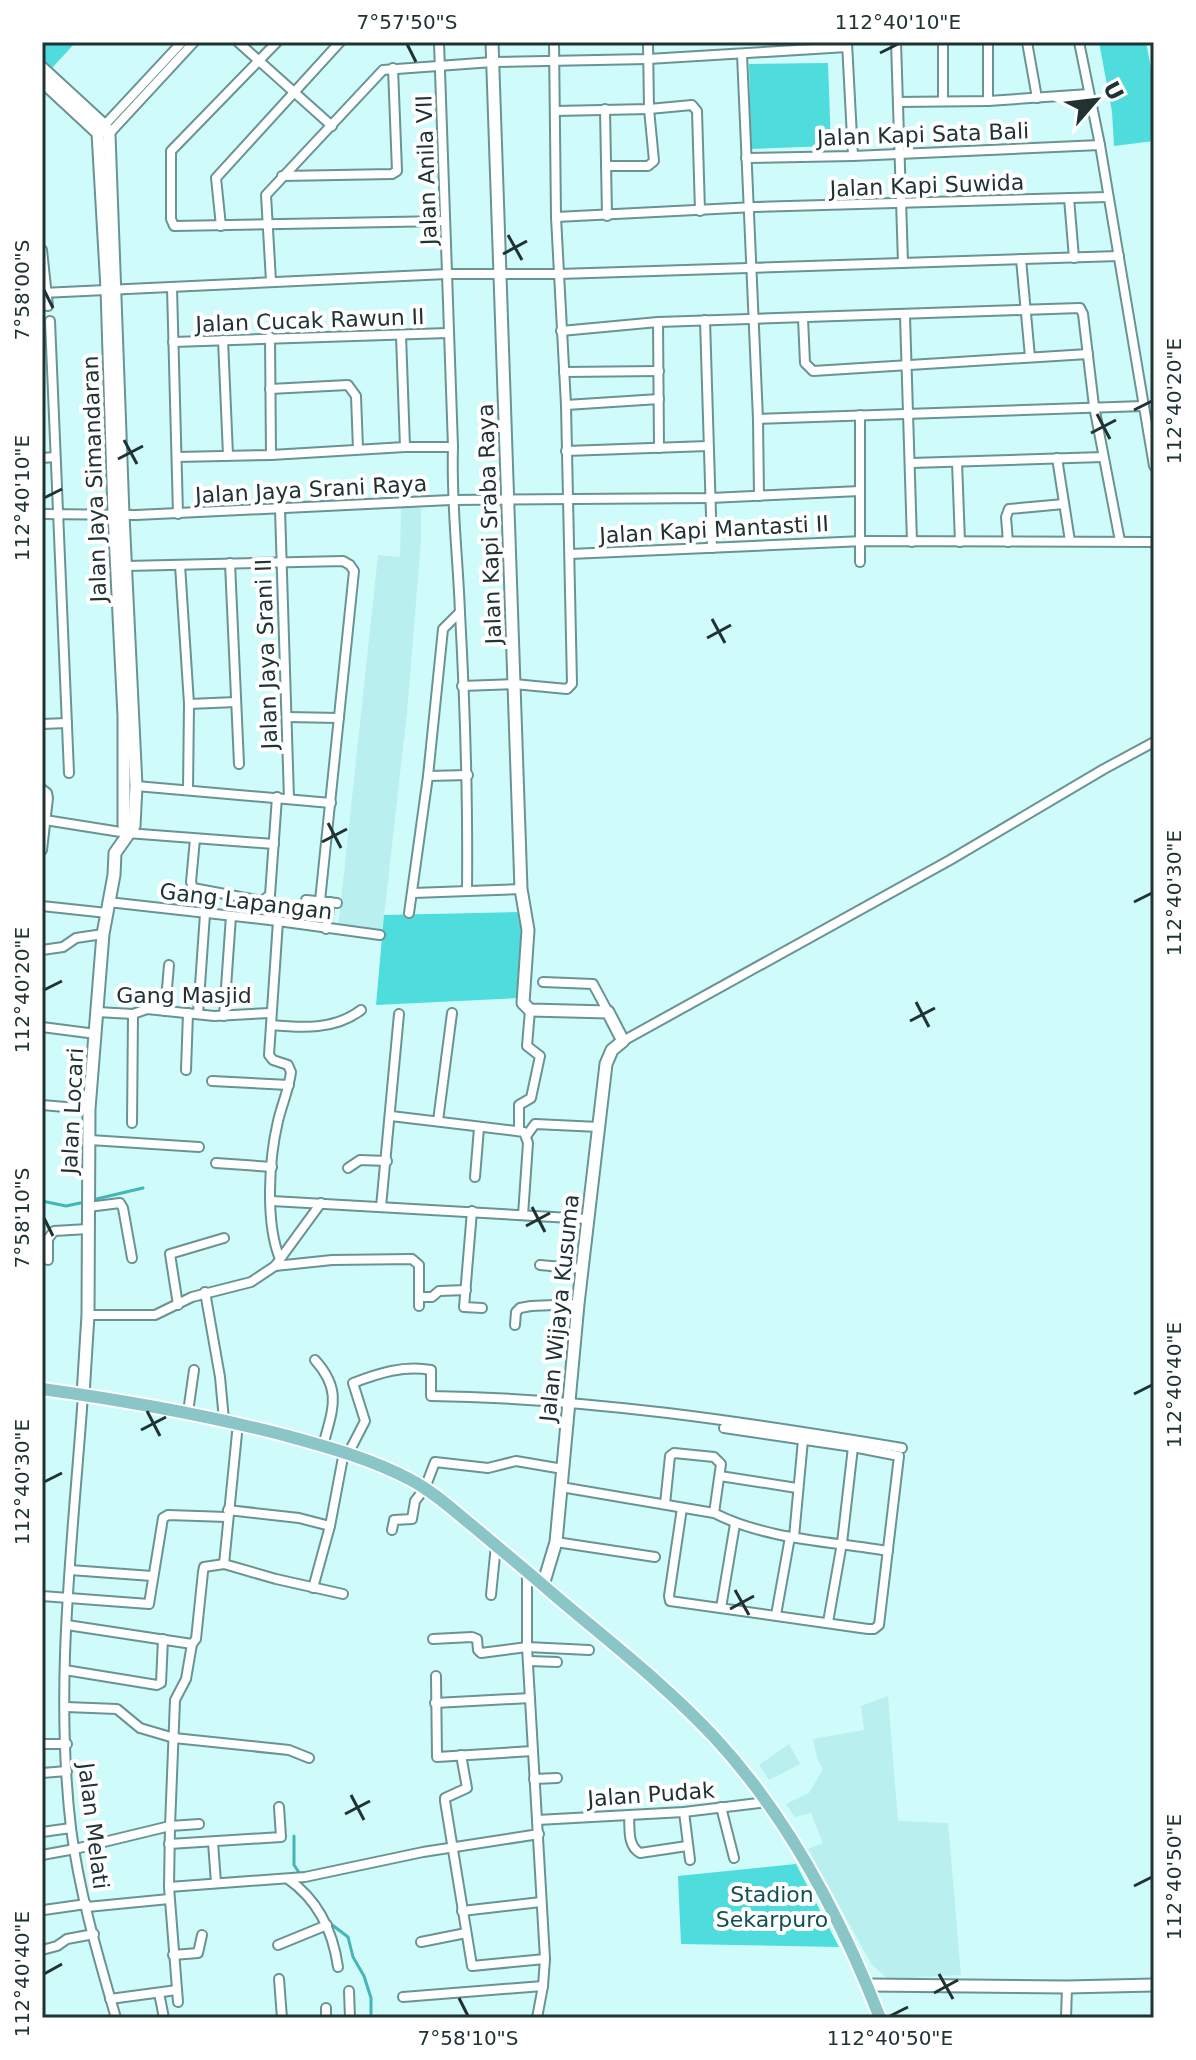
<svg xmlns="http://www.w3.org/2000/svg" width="1196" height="2060" font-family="'DejaVu Sans',sans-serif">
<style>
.built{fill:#baefef}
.green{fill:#4fdcdd}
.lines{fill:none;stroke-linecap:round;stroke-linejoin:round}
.stream{stroke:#45b6b7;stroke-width:3}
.street-casing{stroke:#6a9393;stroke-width:12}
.secondary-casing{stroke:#6a9393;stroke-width:15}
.primary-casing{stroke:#fff;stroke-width:16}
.street{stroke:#fff;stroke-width:8}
.secondary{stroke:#fff;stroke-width:11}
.primary{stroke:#8ac6c7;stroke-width:12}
.ticks{fill:none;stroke:#203232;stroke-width:3}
.labels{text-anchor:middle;stroke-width:8;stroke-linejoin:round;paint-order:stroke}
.street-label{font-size:22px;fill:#203232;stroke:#fff}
.park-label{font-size:22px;fill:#105253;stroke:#fff}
.neatline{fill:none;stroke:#203232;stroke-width:3}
.ticks-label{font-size:20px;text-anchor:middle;fill:#203232}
</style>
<rect width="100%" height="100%" fill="#d0fbfb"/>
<g class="built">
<path d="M401,508H421V541L407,712L382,934L338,929L378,555L400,557Z"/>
<path d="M888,1696L898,1821L948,1823L961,1975L888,1979L872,1965L808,1849L823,1843L811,1813L795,1817L786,1804L809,1793L823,1769L817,1758L813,1739L864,1730L861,1706Z"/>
<path d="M789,1744L800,1764L769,1780L759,1765Z"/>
</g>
<g class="green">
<path d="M42,42H76L51,69L42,60Z"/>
<path d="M1099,42H1146L1154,84V141L1114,146L1112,112Z"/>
<path d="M828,63L831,146L751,149L749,64Z"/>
<path d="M523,912L518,998L376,1005L384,915Z"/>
<path d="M796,1864L839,1947L681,1944L678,1876Z"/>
</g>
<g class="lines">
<g class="stream">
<path d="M92,1200L143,1188"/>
<path d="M42,1201L66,1206L85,1202"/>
<path d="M294,1836V1865L300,1874"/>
<path d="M331,1924L348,1937L353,1957L364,1976L371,1998V2018"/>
</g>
<defs>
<g id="street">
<path d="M238,42L332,126"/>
<path d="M277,42L171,151V219L174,226L445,221"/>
<path d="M439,42L453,447C451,503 458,557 460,613C465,705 468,798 467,890"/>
<path d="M896,42L903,263"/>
<path d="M943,42V100"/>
<path d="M988,42V101"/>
<path d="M1027,42L1037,98"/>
<path d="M1079,42L1100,145L1154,466"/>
<path d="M847,43L853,156"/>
<path d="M742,54L758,419L759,496"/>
<path d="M898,102L988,101L1089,94"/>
<path d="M605,109L607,216"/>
<path d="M555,111L649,109L692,105L697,111L700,211"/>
<path d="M101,129L182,42"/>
<path d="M108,135L194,42"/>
<path d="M746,158L853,156L1100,145"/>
<path d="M606,166H648L654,161L649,109L648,42"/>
<path d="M282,176L392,174L397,171L393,68"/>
<path d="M1069,198L1074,258"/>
<path d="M556,217L755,207L1108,197"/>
<path d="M221,226L216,178L340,42"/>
<path d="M42,250L48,306"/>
<path d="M1021,259L1030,357"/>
<path d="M271,281L266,195L383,70L493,62L648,59L847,47"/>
<path d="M172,288L178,514"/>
<path d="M42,293L447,274H559L1119,256"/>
<path d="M905,316L912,542"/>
<path d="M803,318L805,363L813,371L1088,354"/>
<path d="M705,320L712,548"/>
<path d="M50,321L69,773"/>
<path d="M658,322L659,448"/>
<path d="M561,331L658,322L1080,308L1083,314L1094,406L1120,541"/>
<path d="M401,335L405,447"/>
<path d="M270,337L271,455"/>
<path d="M223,340L228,455"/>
<path d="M173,342L448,333"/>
<path d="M564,372L659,371"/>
<path d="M270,389L348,385L356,396L358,449"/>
<path d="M566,405L659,399"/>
<path d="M860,415V562"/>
<path d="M758,419L1144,406"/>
<path d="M566,451L708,446"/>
<path d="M177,457L271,455L405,447H453"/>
<path d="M42,458L55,457"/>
<path d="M1057,458L1070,541"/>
<path d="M957,462L960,542"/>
<path d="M911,463L1103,457"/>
<path d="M280,509L289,799"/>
<path d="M42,514L136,515L451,500L710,498L860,491"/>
<path d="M1008,542L1006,517L1009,509L1064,504"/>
<path d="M570,554L864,541L1154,542"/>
<path d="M230,563L239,764"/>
<path d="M180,565L189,704L188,790"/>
<path d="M126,566L343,561L350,565L354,571L320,901"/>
<path d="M462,686L514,684L567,689L572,684L566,405L556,217L554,42"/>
<path d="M189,704L236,702"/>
<path d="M287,717L339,718"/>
<path d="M42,724L67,723"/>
<path d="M428,776L468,775"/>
<path d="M136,786L331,803"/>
<path d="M42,789L47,793L48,798L42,850"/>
<path d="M45,820L127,833L274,844"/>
<path d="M195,839L191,882L193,888L262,901L270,895L277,797"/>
<path d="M413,893L521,889"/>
<path d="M306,900L337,903"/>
<path d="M108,902L278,921L380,935"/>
<path d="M42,906L107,913"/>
<path d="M409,913L428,776L443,629L460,612"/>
<path d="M278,921L269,1055L273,1060L288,1065L291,1072C289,1089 282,1104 278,1121C269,1159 265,1223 280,1259"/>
<path d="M326,929L330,902"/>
<path d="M42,950L63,947L76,938L103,934"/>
<path d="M543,982L593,984L608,1012"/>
<path d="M165,1011L169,965"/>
<path d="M97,1012L133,1014L147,1009L214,1016L270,1013"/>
<path d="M198,1014L205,914"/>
<path d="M224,1016L231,916"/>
<path d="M271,1025C302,1028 335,1030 361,1010"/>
<path d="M42,1027L96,1034"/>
<path d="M623,1041L950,860L1104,769L1154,742"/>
<path d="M186,1070L188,1013"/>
<path d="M212,1081L289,1085"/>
<path d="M42,1105L89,1109"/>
<path d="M391,1116L524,1132L528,1143L523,1215"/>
<path d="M438,1121L452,1013"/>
<path d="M132,1123L133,1014"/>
<path d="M519,1131V1105L531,1098L540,1056L527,1046L530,1010"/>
<path d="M527,1135L535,1124L599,1127"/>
<path d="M90,1140L199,1147"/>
<path d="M216,1163L272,1167"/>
<path d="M348,1168L360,1160L387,1161"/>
<path d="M475,1177L479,1128"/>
<path d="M272,1201L589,1219"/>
<path d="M88,1207L120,1203L123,1208L132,1258"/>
<path d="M381,1207L399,1014"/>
<path d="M472,1211L464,1307L482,1308"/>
<path d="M48,1260V1239L54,1231L88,1229"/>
<path d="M540,1265L583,1269"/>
<path d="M275,1266L332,1260L412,1259L419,1265V1306"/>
<path d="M205,1292L220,1377L224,1420"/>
<path d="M419,1297H432L439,1291L466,1290"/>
<path d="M178,1305L170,1254L224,1238"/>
<path d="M88,1315H155L192,1297L251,1282L275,1266L321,1203"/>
<path d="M515,1325L516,1312L520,1308L531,1306L578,1304"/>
<path d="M315,1360C343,1391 332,1410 323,1446"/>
<path d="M83,1395C73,1538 54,1684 71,1828C79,1892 98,1956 116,2018"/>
<path d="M188,1412L194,1370"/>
<path d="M348,1454L365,1421L353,1383C379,1373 404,1365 431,1370V1396C590,1398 746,1422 902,1448"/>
<path d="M720,1476L797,1488"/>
<path d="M561,1487L714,1513C767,1540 830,1541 888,1551"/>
<path d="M665,1504L670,1456L674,1453L714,1457L721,1464L714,1513"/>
<path d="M682,1508L669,1596L670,1601L868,1629H874L879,1625L899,1456L853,1447L724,1428"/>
<path d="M228,1510L299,1518L330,1526"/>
<path d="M392,1530L394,1520L412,1519L415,1501L425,1488L435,1462L488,1468L516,1461L563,1469"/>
<path d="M794,1537L803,1440"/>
<path d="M556,1542L655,1557"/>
<path d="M224,1564L238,1423"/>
<path d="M70,1570L152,1576"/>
<path d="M527,1572V1647L545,1959L543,1986L537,2018"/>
<path d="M313,1588L330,1526L344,1452"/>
<path d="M491,1595L496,1545"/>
<path d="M42,1596L149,1604L163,1518L168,1515L227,1517"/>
<path d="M721,1608L735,1524"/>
<path d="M776,1615L790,1537"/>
<path d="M828,1622L842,1543L853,1447"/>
<path d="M67,1625L192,1644L196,1639L203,1572L204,1567L224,1564L276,1579L343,1594"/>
<path d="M433,1639L472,1637L477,1639L478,1650L481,1653L527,1647L589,1650"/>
<path d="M192,1644L186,1679L175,1700L170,1826L199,1824"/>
<path d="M529,1661L557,1662"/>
<path d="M65,1670L157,1685L161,1683L163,1639"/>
<path d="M436,1676L437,1757L533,1751"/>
<path d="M435,1703L530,1698"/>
<path d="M66,1707L117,1709L140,1728L174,1738L289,1750L309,1758"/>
<path d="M42,1744H67"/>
<path d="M461,1755L467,1788L445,1798V1801L472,1966L545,1959"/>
<path d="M42,1773L67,1771"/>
<path d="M534,1779L557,1778"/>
<path d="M721,1807L734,1858"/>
<path d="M684,1812L690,1860"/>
<path d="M629,1815C630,1828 627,1846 640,1853L687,1846"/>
<path d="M537,1820L684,1812L767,1802"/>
<path d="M42,1832L71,1828"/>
<path d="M213,1842L216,1883"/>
<path d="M169,1844L281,1837L279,1807"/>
<path d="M42,1855L75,1849L170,1826L169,1887L305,1877L423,1852L539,1834"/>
<path d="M288,1879C318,1900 333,1932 338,1967"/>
<path d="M169,1887L178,2002"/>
<path d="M87,1907L169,1899"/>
<path d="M44,1910L86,1904"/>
<path d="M462,1911L541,1902"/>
<path d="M421,1942L466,1933"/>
<path d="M278,1945L327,1925"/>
<path d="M42,1950L57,1946L67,1939L94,1934"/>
<path d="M173,1955L198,1953L202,1935"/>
<path d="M279,1979L282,2018"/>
<path d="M349,1991L350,2018"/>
<path d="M159,1993L164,2018"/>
<path d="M403,1997L543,1986"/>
<path d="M110,1999L177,1990"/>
<path d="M326,2008V2018"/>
<path d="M1066,2018L1067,1987"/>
</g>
<g id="secondary">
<path d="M492,42L521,889L528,930L523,1003L530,1010L608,1012L623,1041L612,1050L606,1064L578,1304L556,1542L543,1585"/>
<path d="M42,68L105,126L109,135L123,515L136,786L134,826L115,853L114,875L103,934L89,1109L88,1315L83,1395"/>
<path d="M42,81L98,133L107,289L114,514L124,716V825L127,833"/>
<path d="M868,1985L1067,1987L1154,1985"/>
</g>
<path id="primary" d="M42,1389C122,1400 201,1414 280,1434C324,1446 370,1458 411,1480C434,1492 454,1511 474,1527C500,1549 527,1571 552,1593C607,1640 666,1685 715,1738C788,1817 841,1918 880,2018"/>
</defs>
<use href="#street" class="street-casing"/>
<use href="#secondary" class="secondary-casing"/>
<use href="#primary" class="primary-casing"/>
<use href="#street" class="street"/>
<use href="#secondary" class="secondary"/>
<use href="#primary" class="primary"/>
</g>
<path class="ticks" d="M407,44L416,62M880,53L898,44M508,235L522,260M503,254L527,241M44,290L53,308M1134,410L1152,401M1097,414L1110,439M1091,433L1116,420M124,440L137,464M118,459L143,446M44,498L62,489M712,619L725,643M707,638L731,625M328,823L341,848M322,842L347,829M1134,902L1152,893M44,990L62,981M916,1002L929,1027M910,1021L935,1008M532,1207L545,1232M44,1218L53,1236M526,1226L550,1213M1134,1394L1152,1385M147,1411L160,1436M141,1430L166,1417M44,1482L62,1473M735,1590L749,1615M730,1609L754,1596M351,1795L364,1820M345,1814L370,1801M1134,1886L1152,1877M44,1974L62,1964M939,1974L953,1999M934,1993L958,1980M459,1998L468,2016M890,2016L908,2007"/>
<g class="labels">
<g class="street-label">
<text transform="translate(923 134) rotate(-2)" y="8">Jalan Kapi Sata Bali</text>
<text transform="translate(426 170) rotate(-92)" y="8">Jalan Anila VII</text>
<text transform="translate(927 185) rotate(-2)" y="8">Jalan Kapi Suwida</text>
<text transform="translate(310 320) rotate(-2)" y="8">Jalan Cucak Rawun II</text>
<text transform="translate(94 479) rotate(-92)" y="8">Jalan Jaya Simandaran</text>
<text transform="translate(311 489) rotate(-3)" y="8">Jalan Jaya Srani Raya</text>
<text transform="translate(489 524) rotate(-92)" y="8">Jalan Kapi Sraba Raya</text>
<text transform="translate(714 529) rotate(-3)" y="8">Jalan Kapi Mantasti II</text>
<text transform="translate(266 654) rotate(-92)" y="8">Jalan Jaya Srani II</text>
<text transform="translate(246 901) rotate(7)" y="8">Gang Lapangan</text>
<text x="184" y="1003">Gang Masjid</text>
<text transform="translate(72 1111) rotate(-87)" y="8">Jalan Locari</text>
<text transform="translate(559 1308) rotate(-84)" y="8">Jalan Wijaya Kusuma</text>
<text transform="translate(651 1794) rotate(-4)" y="8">Jalan Pudak</text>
<text transform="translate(94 1826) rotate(83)" y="8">Jalan Melati</text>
</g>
<g class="park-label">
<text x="772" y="1902">Stadion<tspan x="772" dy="25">Sekarpuro</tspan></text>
</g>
</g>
<rect width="1196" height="2060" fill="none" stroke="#ffffff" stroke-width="88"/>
<g transform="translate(1096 100) rotate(62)" stroke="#ffffff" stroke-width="6" paint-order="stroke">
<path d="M0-6L14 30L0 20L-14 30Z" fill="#203232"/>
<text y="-12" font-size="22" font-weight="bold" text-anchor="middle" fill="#203232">U</text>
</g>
<rect x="44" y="44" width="1108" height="1972" class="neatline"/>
<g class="ticks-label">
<text x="407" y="29">7°57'50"S</text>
<text x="898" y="29">112°40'10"E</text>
<text transform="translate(22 290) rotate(-90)" y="7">7°58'00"S</text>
<text transform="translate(1174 401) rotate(-90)" y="7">112°40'20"E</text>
<text transform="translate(22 498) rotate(-90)" y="7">112°40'10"E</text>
<text transform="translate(1174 893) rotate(-90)" y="7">112°40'30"E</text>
<text transform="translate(22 990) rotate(-90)" y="7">112°40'20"E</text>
<text transform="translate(22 1218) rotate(-90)" y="7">7°58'10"S</text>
<text transform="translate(1174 1385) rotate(-90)" y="7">112°40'40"E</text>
<text transform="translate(22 1482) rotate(-90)" y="7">112°40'30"E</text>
<text transform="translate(1174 1877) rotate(-90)" y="7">112°40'50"E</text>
<text transform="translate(22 1974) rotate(-90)" y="7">112°40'40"E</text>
<text x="468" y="2045">7°58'10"S</text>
<text x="890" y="2045">112°40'50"E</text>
</g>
</svg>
